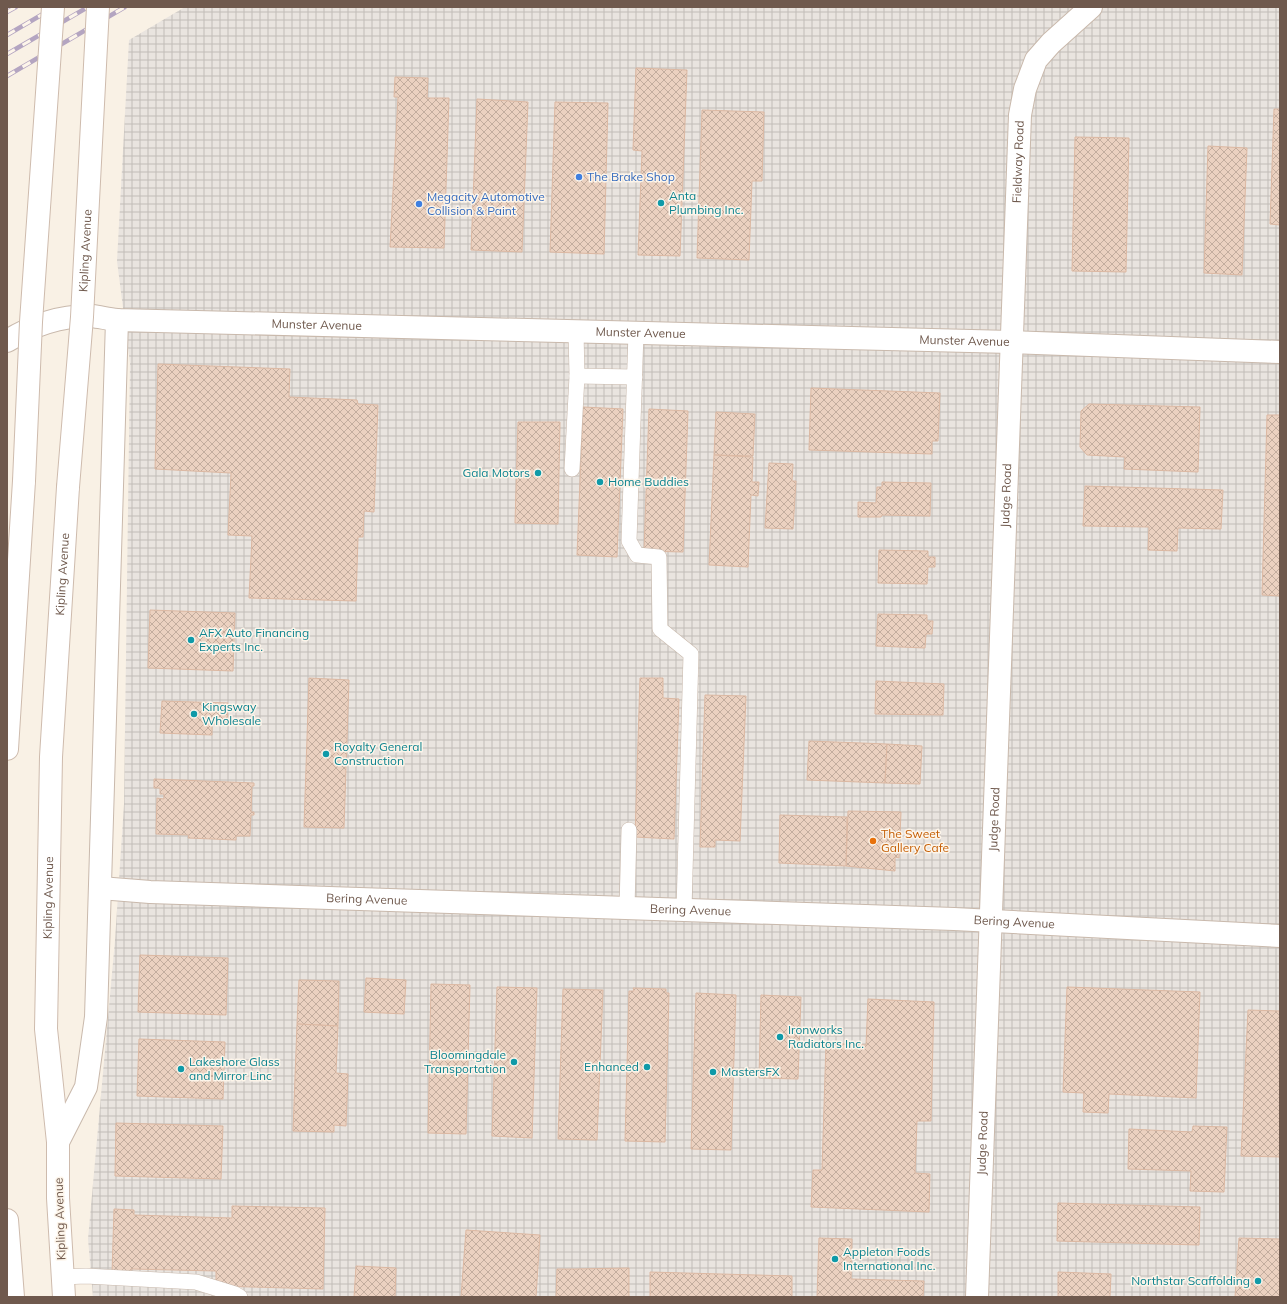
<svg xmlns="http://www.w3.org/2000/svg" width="1287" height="1304" font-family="Mulish,sans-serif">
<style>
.industrial{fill:url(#industrial-grid)}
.building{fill:url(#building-cross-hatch);stroke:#dcb8a2}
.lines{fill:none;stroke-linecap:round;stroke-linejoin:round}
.service-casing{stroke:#c9b9ac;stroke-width:16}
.minor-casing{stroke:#c9b9ac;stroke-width:24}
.secondary-casing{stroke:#cebbad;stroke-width:24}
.service{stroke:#fff;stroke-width:15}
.minor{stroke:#fff;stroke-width:22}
.secondary{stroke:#fff;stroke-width:22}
.rail-casing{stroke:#b4a5c1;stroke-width:4.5}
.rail{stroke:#fdf5ea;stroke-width:3;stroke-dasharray:9;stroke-linecap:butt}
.secondary-bridge-casing{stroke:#cebbad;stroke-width:24;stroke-linecap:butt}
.secondary-bridge{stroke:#fff;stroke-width:22}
.shop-dot{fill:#3f7fe0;stroke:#fdf5ea;stroke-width:1.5}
.culture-dot{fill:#0f9aa8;stroke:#fdf5ea;stroke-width:1.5}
.food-dot{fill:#e8710a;stroke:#fdf5ea;stroke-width:1.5}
.labels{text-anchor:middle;stroke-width:3;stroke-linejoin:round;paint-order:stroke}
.street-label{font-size:12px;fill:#6f594d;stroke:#fdf5ea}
.shop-label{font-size:12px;fill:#366cbe;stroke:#fdf5ea;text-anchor:start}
.culture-label{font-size:12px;fill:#0d838f;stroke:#fdf5ea;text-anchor:start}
.food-label{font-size:12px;fill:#c56008;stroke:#fdf5ea;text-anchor:start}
</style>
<defs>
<pattern id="industrial-grid" width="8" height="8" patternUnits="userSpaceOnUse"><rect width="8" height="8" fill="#e9e4df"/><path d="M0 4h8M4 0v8" fill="none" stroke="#c1bcb7"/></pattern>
<pattern id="building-cross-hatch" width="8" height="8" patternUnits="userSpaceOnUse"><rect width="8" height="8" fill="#ebd1c0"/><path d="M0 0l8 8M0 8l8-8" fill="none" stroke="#c3ad9e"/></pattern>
</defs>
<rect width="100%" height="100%" fill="#f9f1e5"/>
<path class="industrial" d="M185,7H1280V1297H93L88,1239L115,940L124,804L130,363L117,261L129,40Z"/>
<g class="building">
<path d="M636,68L687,70L680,256L638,255L642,151L633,150Z"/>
<path d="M395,77L428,78L427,98H449L444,248L390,247L398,97H394Z"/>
<path d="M477,99L528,102L522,252L471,250Z"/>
<path d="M555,102L608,103L604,254L550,252Z"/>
<path d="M1274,109H1280V225L1270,224Z"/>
<path d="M702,110L764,112L762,181H752L749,260L697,258Z"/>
<path d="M1075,137L1129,138L1126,272L1072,271Z"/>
<path d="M1208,146L1247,148L1242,275L1204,273Z"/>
<path d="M158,364L290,369L289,397L357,400L358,404L378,405L374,512L364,511L363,537H358L356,601L249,598L252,536L228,535L231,473L155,469Z"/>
<path d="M811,388L940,393L938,441H932V454L809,450Z"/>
<path d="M1089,404L1200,407L1198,472L1124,469L1125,457L1087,455L1080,447L1081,411Z"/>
<path d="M583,407L623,409L617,557L577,555Z"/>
<path d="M649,409L688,411L683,552L644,551Z"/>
<path d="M716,412L755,414L753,456L714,455Z"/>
<path d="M1267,415H1280V596L1262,595Z"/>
<path d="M518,422H560L558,524L515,523Z"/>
<path d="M714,455L753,457L752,482H759L758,496L751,495L748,567L709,565Z"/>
<path d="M769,463L793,464L792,481H796L793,529L765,528Z"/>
<path d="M882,482L931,483L930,516L882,515L881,517H858V502L876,503L877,487H882Z"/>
<path d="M1085,486L1223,490L1221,529L1178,528L1177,551L1148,550L1149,527L1083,526Z"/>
<path d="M879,550L928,551V557H935V567H928L927,584L878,583Z"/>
<path d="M150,610L235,613L233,671L148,668Z"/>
<path d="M878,614L927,615V621H933L932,634H926L925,648L876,646Z"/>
<path d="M309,678L349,680L344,828L304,827Z"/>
<path d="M640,678H663V698L679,699L674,839L635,837Z"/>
<path d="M876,681L944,684L943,715L875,714Z"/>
<path d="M705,695L746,696L740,841L715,840V847H700Z"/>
<path d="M162,701L228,703L227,725L212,724V735L160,733Z"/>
<path d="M809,741L887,744L885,783L807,780Z"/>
<path d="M887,744L922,746L920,784L885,783Z"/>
<path d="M154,779L254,783V786H252L251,812H254V815H251L250,836H236V840L188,838L189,835L156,834L157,798L164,799V794H160V788H154Z"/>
<path d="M848,811L901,812L899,858L895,857V871L846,866Z"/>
<path d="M780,815L847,817L846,866L779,863Z"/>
<path d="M140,955L228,958L226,1015L138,1012Z"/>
<path d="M366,978L406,980L404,1014L364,1012Z"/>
<path d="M299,980L339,981L338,1026L297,1024Z"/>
<path d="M431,984L470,985L466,1134L428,1133Z"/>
<path d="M497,987L537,988L532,1138L492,1136Z"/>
<path d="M1067,987L1200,992L1196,1098L1109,1094L1108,1113L1083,1112L1084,1093L1063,1092Z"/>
<path d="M633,988L666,989V993H669L665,1142L625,1141L629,991H634Z"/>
<path d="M563,989L603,990L597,1140L558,1139Z"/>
<path d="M696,993L736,995L731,1150L691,1149Z"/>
<path d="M761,995L801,997L798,1079L759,1078Z"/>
<path d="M868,999L934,1002L931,1121H917L915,1173L930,1174L929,1212L811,1207L813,1170H822L826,1043L866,1045Z"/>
<path d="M1248,1010L1280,1011V1157L1241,1156Z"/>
<path d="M297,1024L338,1026L336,1073L348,1074L346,1126L334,1125V1132L293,1131Z"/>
<path d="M139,1039L225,1042L223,1099L137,1096Z"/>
<path d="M116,1123L223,1126L221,1179L115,1176Z"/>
<path d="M1193,1126L1227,1127L1224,1192L1190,1191L1191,1171L1128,1169L1129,1129L1192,1132Z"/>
<path d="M1058,1203L1200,1207L1199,1245L1057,1241Z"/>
<path d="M232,1206L325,1208L323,1289L216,1286V1271L131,1269V1273H112L114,1209L134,1210V1215L232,1218Z"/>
<path d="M466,1230L540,1235L536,1297H461Z"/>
<path d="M819,1238L852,1239L851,1279L924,1281L923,1297H817Z"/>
<path d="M1239,1238L1280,1239V1297H1235Z"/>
<path d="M356,1266L396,1268L395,1297H354Z"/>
<path d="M573,1269L629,1268V1297H556L557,1269Z"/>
<path d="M650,1272L792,1276V1297H650Z"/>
<path d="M1058,1272L1111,1274L1110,1297H1058Z"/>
</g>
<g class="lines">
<defs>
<g id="service">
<path d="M576,331L577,376L635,377"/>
<path d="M636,333L629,541L637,555L659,557L660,629L691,654L684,910"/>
<path d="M572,469L577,376"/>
<path d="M627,908L629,830"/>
<path d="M62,1277L86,1276L196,1282L235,1294L240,1297"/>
</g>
<g id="minor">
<path id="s1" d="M7,341C33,325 61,315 92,316C100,317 108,319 117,320L1011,342L1280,352"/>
<path id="s2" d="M100,888L150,892L954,919L1280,936"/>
<path d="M58,1142L86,1087L96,1017L117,320"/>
<path id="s3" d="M977,1297L1020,115L1025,89L1036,60L1051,43L1091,7"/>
</g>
<g id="secondary">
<path d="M7,749L24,481"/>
<path d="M7,1220L13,1297"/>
<path id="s4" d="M64,1297L58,1198V1142L46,1029L51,757L68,487"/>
</g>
</defs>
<use href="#service" class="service-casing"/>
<use href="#minor" class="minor-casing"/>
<use href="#secondary" class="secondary-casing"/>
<use href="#service" class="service"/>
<use href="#minor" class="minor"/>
<use href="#secondary" class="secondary"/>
<defs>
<g id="rail">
<path d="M7,12L16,7"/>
<path d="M7,35L55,7"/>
<path d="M7,54L88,7"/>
<path d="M7,76L125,7"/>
</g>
</defs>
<use href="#rail" class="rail-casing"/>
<use href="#rail" class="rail"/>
<defs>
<g id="secondary-bridge">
<path d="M24,481L31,322L53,7"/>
<path id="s5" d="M68,487L82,317L98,7"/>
</g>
</defs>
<use href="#secondary-bridge" class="secondary-bridge-casing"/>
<use href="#secondary-bridge" class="secondary-bridge"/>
</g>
<g class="shop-dot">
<circle cx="579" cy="177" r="4"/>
<circle cx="419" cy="204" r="4"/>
</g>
<g class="culture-dot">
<circle cx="661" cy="203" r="4"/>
<circle cx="538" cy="473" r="4"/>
<circle cx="600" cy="482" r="4"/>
<circle cx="191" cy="640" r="4"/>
<circle cx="194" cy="714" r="4"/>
<circle cx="326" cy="754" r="4"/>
<circle cx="780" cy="1037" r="4"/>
<circle cx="514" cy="1062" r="4"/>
<circle cx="647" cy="1067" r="4"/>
<circle cx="181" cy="1069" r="4"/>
<circle cx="713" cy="1072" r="4"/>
<circle cx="835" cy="1259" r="4"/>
<circle cx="1258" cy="1281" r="4"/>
</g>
<circle class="food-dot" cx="873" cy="841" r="4"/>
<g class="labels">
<g class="street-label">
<text dy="4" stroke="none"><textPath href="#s3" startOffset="1136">Fieldway Road</textPath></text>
<text dy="4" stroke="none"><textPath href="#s5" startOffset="237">Kipling Avenue</textPath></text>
<text dy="4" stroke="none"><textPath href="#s1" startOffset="315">Munster Avenue</textPath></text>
<text dy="4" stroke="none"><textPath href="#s1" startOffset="639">Munster Avenue</textPath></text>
<text dy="4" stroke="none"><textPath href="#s1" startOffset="963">Munster Avenue</textPath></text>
<text dy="4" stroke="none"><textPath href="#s3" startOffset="802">Judge Road</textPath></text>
<text dy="4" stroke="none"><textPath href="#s4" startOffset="724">Kipling Avenue</textPath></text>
<text dy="4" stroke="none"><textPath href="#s3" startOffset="478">Judge Road</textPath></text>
<text dy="4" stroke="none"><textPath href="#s4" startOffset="400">Kipling Avenue</textPath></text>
<text dy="4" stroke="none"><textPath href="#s2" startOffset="267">Bering Avenue</textPath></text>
<text dy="4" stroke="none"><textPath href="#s2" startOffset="591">Bering Avenue</textPath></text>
<text dy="4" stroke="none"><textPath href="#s2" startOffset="915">Bering Avenue</textPath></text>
<text dy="4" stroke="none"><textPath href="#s3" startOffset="154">Judge Road</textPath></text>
<text transform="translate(60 1219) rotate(-92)" y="4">Kipling Avenue</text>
</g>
<g class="shop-label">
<text x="587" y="181">The Brake Shop</text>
<text x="427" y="201">Megacity Automotive<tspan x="427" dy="14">Collision &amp; Paint</tspan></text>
</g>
<g class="culture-label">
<text x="669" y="200">Anta<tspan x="669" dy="14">Plumbing Inc.</tspan></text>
<text x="530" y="477" text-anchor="end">Gala Motors</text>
<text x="608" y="486">Home Buddies</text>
<text x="199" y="637">AFX Auto Financing<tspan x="199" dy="14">Experts Inc.</tspan></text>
<text x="202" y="711">Kingsway<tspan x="202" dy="14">Wholesale</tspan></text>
<text x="334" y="751">Royalty General<tspan x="334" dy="14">Construction</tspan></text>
<text x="788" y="1034">Ironworks<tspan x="788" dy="14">Radiators Inc.</tspan></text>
<text x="506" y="1059" text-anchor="end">Bloomingdale<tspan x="506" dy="14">Transportation</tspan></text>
<text x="189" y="1066">Lakeshore Glass<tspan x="189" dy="14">and Mirror Linc</tspan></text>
<text x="639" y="1071" text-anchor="end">Enhanced</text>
<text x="721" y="1076">MastersFX</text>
<text x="843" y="1256">Appleton Foods<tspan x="843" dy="14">International Inc.</tspan></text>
<text x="1250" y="1285" text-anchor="end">Northstar Scaffolding</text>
</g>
<g class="food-label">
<text x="881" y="838">The Sweet<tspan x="881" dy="14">Gallery Cafe</tspan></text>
</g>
</g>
<rect width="1287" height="1304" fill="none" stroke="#6f594d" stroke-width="16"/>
</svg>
